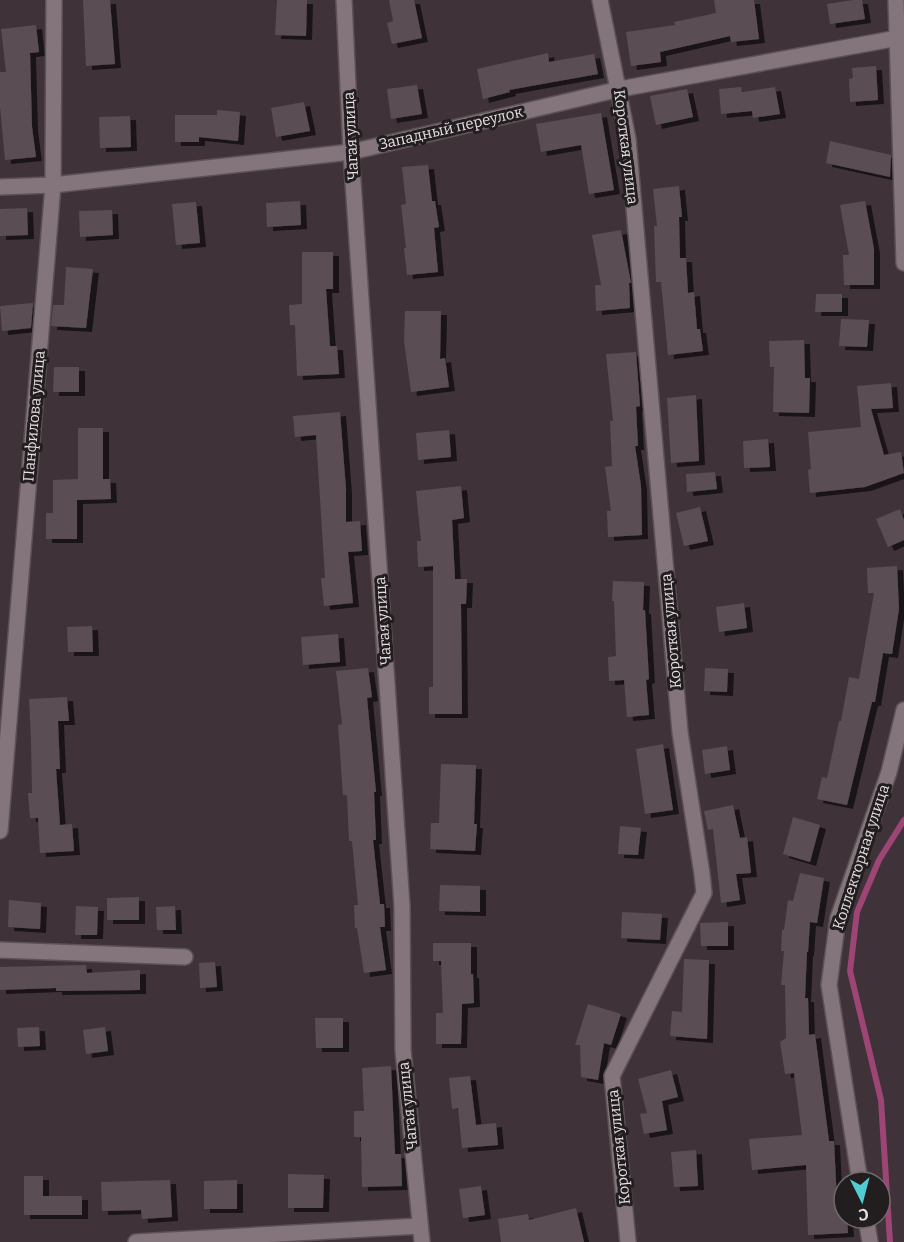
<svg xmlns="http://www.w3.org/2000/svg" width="904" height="1242" font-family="Bitter,serif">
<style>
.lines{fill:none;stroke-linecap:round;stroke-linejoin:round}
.stream{stroke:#9d4574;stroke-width:6}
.building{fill:#5a4d52;filter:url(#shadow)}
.street-casing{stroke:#5c5256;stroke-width:18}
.street{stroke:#83757b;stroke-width:15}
.labels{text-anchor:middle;stroke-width:6;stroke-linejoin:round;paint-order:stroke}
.street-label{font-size:15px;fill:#e6dee1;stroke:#221d1f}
</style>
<defs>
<filter id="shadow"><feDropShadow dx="6" dy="4" stdDeviation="0" flood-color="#0009"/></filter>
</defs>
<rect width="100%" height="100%" fill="#3f3339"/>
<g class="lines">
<path class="stream" d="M890,1242L881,1100L850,971L857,912L879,860L904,820"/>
</g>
<g class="building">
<path d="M83,0H110L115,64L86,66Z"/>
<path d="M277,0H307L306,36L275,35Z"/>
<path d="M389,0H414L422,38L392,44L387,23L393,21Z"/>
<path d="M714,0H754L759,39L731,42L730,36L660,52L661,62L631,66L626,32L675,25L674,22L716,13Z"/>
<path d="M853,0H862L865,19L830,24L827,4Z"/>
<path d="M36,25L39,52L30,53L32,127L36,157L5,160L0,107V72H6L1,29Z"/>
<path d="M548,53L549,62L594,54L598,74L509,90L510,92L483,99L477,69Z"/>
<path d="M876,66L878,100L850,102L849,79L853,78L852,68Z"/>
<path d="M417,85L422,114L391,119L387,89Z"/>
<path d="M741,87L742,92L775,87L780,114L753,118L752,111L721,114L719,89Z"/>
<path d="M687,89L693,117L656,125L650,96Z"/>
<path d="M304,102L310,131L276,137L271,108Z"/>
<path d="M217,110L240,112L238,141L199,137V142H175V115H217Z"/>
<path d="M601,113L614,190L589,194L581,145L541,152L536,124Z"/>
<path d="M130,116L131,147L100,148L99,117Z"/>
<path d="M830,141L891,155L890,177L826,163Z"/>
<path d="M428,165L432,201H435L439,227L434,228L438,272L407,275L404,248H406L401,205L406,204L402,167Z"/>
<path d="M679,186L682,217H679L680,258H686L688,293L694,292L697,329H700L703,351L668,355L661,282H656L654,226H657L653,189Z"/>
<path d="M300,201L301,225L267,227L266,203Z"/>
<path d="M865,201L874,249V285H844L843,255H849L840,205Z"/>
<path d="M196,202L200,243L176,245L172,204Z"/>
<path d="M27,208L28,235L0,236V209Z"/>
<path d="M112,210L113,235L80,237L79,211Z"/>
<path d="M621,230L631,283H629L630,308L596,311L595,285H601L592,235Z"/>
<path d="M302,252H333V289H326L330,346H337L339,374L297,376L295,325H290L289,305L302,304Z"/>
<path d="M66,267L93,269L86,328L51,326L53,305H64Z"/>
<path d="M816,294H842V312H815Z"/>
<path d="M33,303L31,328L2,331L0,306Z"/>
<path d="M405,311H441L440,359L445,358L449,387L411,392L404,341Z"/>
<path d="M841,319L869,320L867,347L839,346Z"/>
<path d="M804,340L805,378H810L809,413L773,412L774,367H770L769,341Z"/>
<path d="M636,352L640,406L636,407L638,446H635L641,486L642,535L608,537L607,511H611L605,467L612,466L610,421H613L606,354Z"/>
<path d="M54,367H79V392H53Z"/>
<path d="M891,383L893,408L871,409L884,455L901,452L904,473L865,487L810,493L808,470L811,469L808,432L861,427L857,386Z"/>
<path d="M696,395L699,461L671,463L667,398Z"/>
<path d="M340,412L346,489V522L360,521L362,551L348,552L353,603L324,606L321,578H325L316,435L295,437L293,416Z"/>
<path d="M78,428H103V479H110L111,499L77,500V539H46V513H53V480L78,479Z"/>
<path d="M449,430L451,457L418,460L416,433Z"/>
<path d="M768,439L770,467L744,468L743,441Z"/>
<path d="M715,472L717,489L687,492L686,474Z"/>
<path d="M461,486L464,518L452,520L455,579H467L466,604H461L462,714H429V687H433V566L418,567L417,541H421L416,491Z"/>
<path d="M700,507L708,541L684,546L676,513Z"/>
<path d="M900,509L904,520V540L888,547L876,519Z"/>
<path d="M897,566L899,609L892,654L883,653L875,702H872L847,805L817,799L822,777L827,778L839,721H841L849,677L859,679L874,593H868L867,568Z"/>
<path d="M613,581L644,582L643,610H645L649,679L646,680L649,715L627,717L624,680L609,681L608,657L616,656L614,601H612Z"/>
<path d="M744,603L747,628L719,632L716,607Z"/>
<path d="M92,626L93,652H68L67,627Z"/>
<path d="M338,634L340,662L303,665L301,637Z"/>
<path d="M368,668L372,697L367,698L376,792H374L376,840H373L380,904H384L385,927H380L386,970L364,973L357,928H355L354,905H358L352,841H349L347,795H343L338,725L342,724L336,671Z"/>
<path d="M705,668L728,669L727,692L704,691Z"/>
<path d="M67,697L69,721H58L60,769H56L60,825L72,824L74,851L40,853L38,818H30L28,793H32L31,740L29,699Z"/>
<path d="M663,744L673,810L645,814L636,749Z"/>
<path d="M727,746L730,770L705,774L702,750Z"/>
<path d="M441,764L476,765L474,824H477L475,851L430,849L431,823H439Z"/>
<path d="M733,805L740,838L747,837L751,873L736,874L740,900L721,903L713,829L708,830L704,811Z"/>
<path d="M793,817L820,825L810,862L783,854Z"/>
<path d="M620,826L641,828L638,855L618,854Z"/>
<path d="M800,873L824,878L817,923L810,922L808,952H807L805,998H808L809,1035L815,1034L829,1141H834L837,1202H844V1218H847L848,1233L808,1235L806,1165L752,1170L749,1139L802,1135L794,1073L785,1074L780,1042L786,1038L785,985H781L784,951H781L782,930H784L788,900L793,901Z"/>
<path d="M440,885L480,886V912L439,911Z"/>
<path d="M139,897V920H107V898Z"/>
<path d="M9,900L41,903L40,929L8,927Z"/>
<path d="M76,906L98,907L97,935H75Z"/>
<path d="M175,906L176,930H157L156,907Z"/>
<path d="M622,912L662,914L660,940L621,938Z"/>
<path d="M728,922V946H701L700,923Z"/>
<path d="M433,943H471V974H473L474,1003L462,1004L461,1044H436V1013H443L441,961H433Z"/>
<path d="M684,959L709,960L707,1039L670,1036L672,1011L682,1012Z"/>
<path d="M215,962L217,987L200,988L199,963Z"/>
<path d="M86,965L87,973L140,970V990L56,991V988L0,990V967Z"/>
<path d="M588,1004L621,1014L611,1045L604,1043L598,1080L581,1077L580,1045H575Z"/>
<path d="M315,1018H343V1048H316Z"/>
<path d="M39,1027L40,1046L18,1047L17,1028Z"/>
<path d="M105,1027L108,1051L86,1054L83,1030Z"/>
<path d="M391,1066L395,1154H401L402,1186L362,1187L361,1137H354V1111H364L362,1068Z"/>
<path d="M671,1070L678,1097L662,1101L667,1130L644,1134L640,1114L647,1113L638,1079Z"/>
<path d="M470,1076L476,1125L496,1123L498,1145L462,1148L458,1108L452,1109L449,1078Z"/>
<path d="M696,1150L698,1186L674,1187L671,1152Z"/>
<path d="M288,1174L324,1175L323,1208H288Z"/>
<path d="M24,1176H43V1196H82V1215H24Z"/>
<path d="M170,1180L172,1217L142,1219L141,1210L102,1211L101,1182Z"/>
<path d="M237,1180V1209H204V1181Z"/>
<path d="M481,1186L485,1215L463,1218L459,1189Z"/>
<path d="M576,1208L584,1242H501L498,1219L528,1214L529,1220Z"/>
</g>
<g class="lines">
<defs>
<g id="street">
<path d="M344,0L351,152L402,906L403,1050L422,1242"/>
<path d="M600,0L628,139L680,732L702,874L704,893L612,1076L628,1242"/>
<path d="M896,0L904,263"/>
<path d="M0,187L53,185L351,152L620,89L898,38"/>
<path d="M0,831L53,185L54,0"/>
<path d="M0,950L185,957"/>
<path d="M860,1182L829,985L838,918L889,772L904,710"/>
<path d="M866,1218L870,1242"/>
<path d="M136,1242L420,1226"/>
</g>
</defs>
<use href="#street" class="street-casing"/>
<use href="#street" class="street"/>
</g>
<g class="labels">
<g class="street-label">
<text transform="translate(451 128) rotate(-13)" y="5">Западный переулок</text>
<text transform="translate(351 136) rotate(-93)" y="5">Чагая улица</text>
<text transform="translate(626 147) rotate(83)" y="5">Короткая улица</text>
<text transform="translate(34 416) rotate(-85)" y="5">Панфилова улица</text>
<text transform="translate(383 621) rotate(-94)" y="5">Чагая улица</text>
<text transform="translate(671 631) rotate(-95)" y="5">Короткая улица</text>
<text transform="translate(861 857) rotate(-72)" y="5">Коллекторная улица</text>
<text transform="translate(408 1106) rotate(-96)" y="5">Чагая улица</text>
<text transform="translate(619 1147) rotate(-96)" y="5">Короткая улица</text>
</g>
</g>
<g transform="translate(862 1200) rotate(174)"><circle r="28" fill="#221d1f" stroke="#706a6d" stroke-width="1.5"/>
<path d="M0-4.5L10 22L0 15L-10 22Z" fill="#51ccd2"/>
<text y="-9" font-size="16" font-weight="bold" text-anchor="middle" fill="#e6dee1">С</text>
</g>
</svg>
